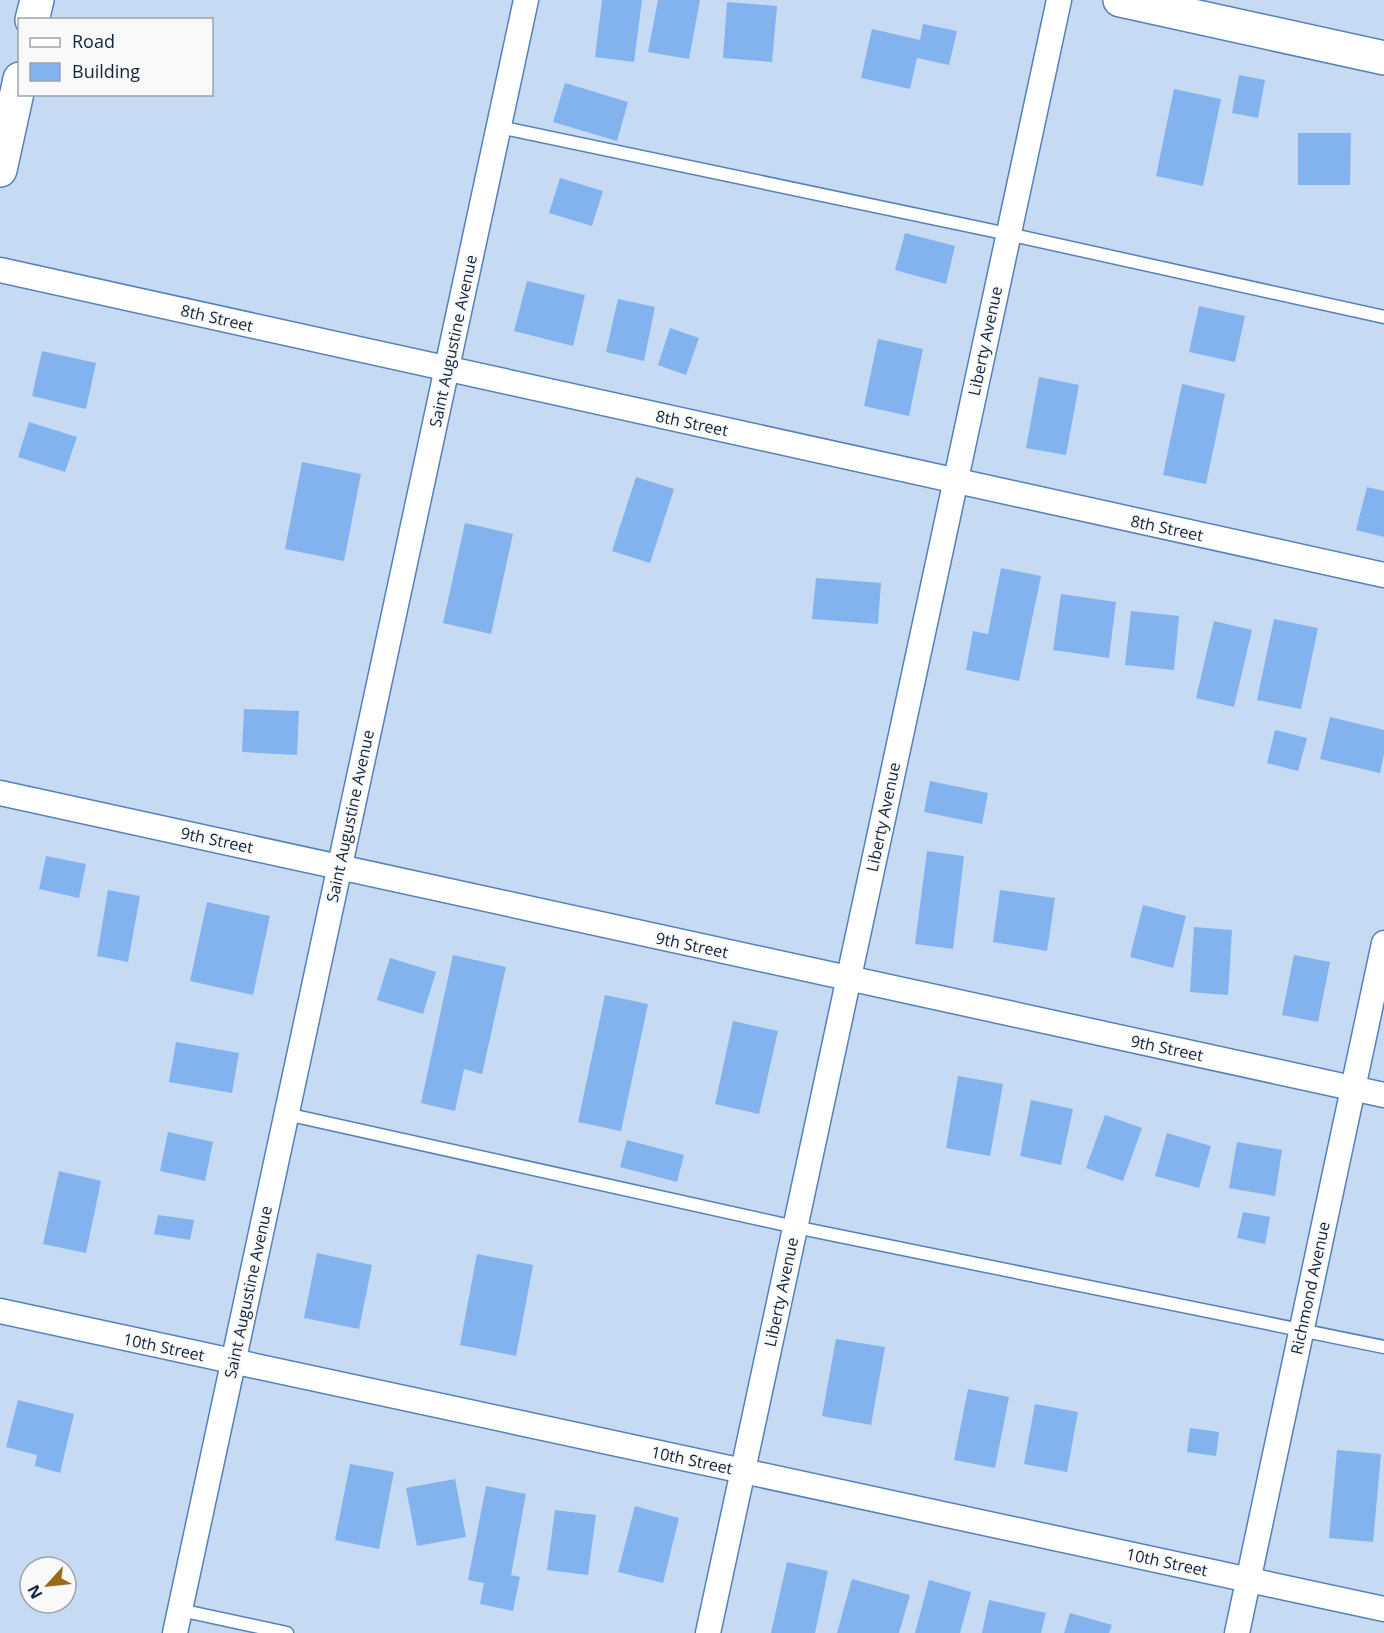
<svg xmlns="http://www.w3.org/2000/svg" width="1384" height="1633" font-family="'Open Sans',sans-serif">
<style>
.building{fill:#82b3ee}
.lines{fill:none;stroke-linecap:round;stroke-linejoin:round}
.lane-casing{stroke:#5381b9;stroke-width:15}
.street-casing{stroke:#5381b9;stroke-width:27}
.secondary-casing{stroke:#5381b9;stroke-width:36}
.lane{stroke:#fff;stroke-width:12}
.street{stroke:#fff;stroke-width:24}
.secondary{stroke:#fff;stroke-width:33}
.labels{text-anchor:middle;stroke-width:5;stroke-linejoin:round;paint-order:stroke}
.street-label{font-size:16px;fill:#10233a;stroke:#f9f9f9}
</style>
<rect width="100%" height="100%" fill="#c6daf3"/>
<g class="building">
<path d="M602,0H642L634,62L595,57Z"/>
<path d="M658,0H700L689,59L648,52Z"/>
<path d="M727,2L777,6L772,62L723,58Z"/>
<path d="M923,24L957,31L949,65L917,58L910,89L861,78L872,29L920,40Z"/>
<path d="M1239,75L1265,80L1258,118L1232,113Z"/>
<path d="M565,83L628,102L617,141L553,122Z"/>
<path d="M1174,89L1221,99L1203,186L1156,176Z"/>
<path d="M1298,133H1351L1350,185H1298Z"/>
<path d="M560,178L603,191L592,226L549,213Z"/>
<path d="M905,233L955,246L946,284L895,270Z"/>
<path d="M527,281L585,295L573,346L514,331Z"/>
<path d="M618,299L655,307L644,361L606,352Z"/>
<path d="M1199,306L1245,316L1235,362L1189,352Z"/>
<path d="M670,328L699,338L686,375L658,365Z"/>
<path d="M878,339L923,349L909,416L864,406Z"/>
<path d="M42,351L96,363L86,409L32,396Z"/>
<path d="M1039,377L1079,385L1066,455L1026,448Z"/>
<path d="M1182,384L1225,394L1206,484L1163,475Z"/>
<path d="M29,422L77,437L65,472L18,457Z"/>
<path d="M302,462L361,474L344,561L285,549Z"/>
<path d="M636,477L674,489L650,563L612,551Z"/>
<path d="M1367,487L1384,491V537L1356,530Z"/>
<path d="M465,523L513,534L491,634L443,623Z"/>
<path d="M1001,568L1041,576L1019,681L966,670L973,631L988,634Z"/>
<path d="M816,578L881,583L878,624L812,619Z"/>
<path d="M1061,594L1116,602L1109,658L1053,650Z"/>
<path d="M1131,611L1179,616L1174,670L1125,665Z"/>
<path d="M1274,619L1318,628L1301,709L1257,700Z"/>
<path d="M1214,621L1252,630L1234,707L1196,698Z"/>
<path d="M244,709L299,711L297,755L242,752Z"/>
<path d="M1330,717L1384,730V754L1380,773L1320,759Z"/>
<path d="M1275,730L1307,738L1298,771L1267,763Z"/>
<path d="M930,781L988,793L982,824L924,812Z"/>
<path d="M927,851L964,856L953,949L915,944Z"/>
<path d="M46,856L86,864L79,898L39,889Z"/>
<path d="M108,890L140,896L128,962L97,956Z"/>
<path d="M1000,890L1055,898L1047,951L993,942Z"/>
<path d="M207,902L270,916L253,995L190,981Z"/>
<path d="M1143,905L1186,916L1173,968L1130,957Z"/>
<path d="M1194,927L1232,930L1228,995L1190,992Z"/>
<path d="M453,955L506,967L482,1074L464,1069L455,1111L421,1103Z"/>
<path d="M1294,955L1330,962L1318,1022L1282,1015Z"/>
<path d="M390,958L436,972L423,1014L377,1000Z"/>
<path d="M605,995L648,1004L621,1131L578,1122Z"/>
<path d="M733,1021L778,1031L759,1114L715,1104Z"/>
<path d="M176,1042L239,1053L232,1093L169,1082Z"/>
<path d="M958,1076L1003,1084L990,1156L946,1148Z"/>
<path d="M1031,1100L1073,1109L1061,1165L1020,1156Z"/>
<path d="M1105,1115L1142,1128L1123,1181L1086,1168Z"/>
<path d="M168,1132L213,1142L205,1181L160,1171Z"/>
<path d="M1167,1133L1211,1146L1199,1188L1155,1176Z"/>
<path d="M627,1140L684,1155L677,1182L620,1167Z"/>
<path d="M1237,1142L1282,1150L1275,1196L1229,1188Z"/>
<path d="M59,1171L101,1181L86,1253L43,1244Z"/>
<path d="M1243,1212L1270,1217L1265,1244L1237,1238Z"/>
<path d="M158,1215L194,1220L190,1240L154,1234Z"/>
<path d="M317,1253L372,1265L359,1329L304,1318Z"/>
<path d="M477,1254L533,1265L516,1356L460,1345Z"/>
<path d="M836,1339L885,1347L871,1425L822,1416Z"/>
<path d="M968,1389L1009,1397L995,1468L954,1460Z"/>
<path d="M18,1400L74,1414L60,1473L35,1466L37,1455L6,1447Z"/>
<path d="M1035,1404L1078,1412L1067,1472L1024,1464Z"/>
<path d="M1190,1428L1219,1432L1216,1456L1187,1452Z"/>
<path d="M1337,1450L1381,1454L1373,1542L1329,1538Z"/>
<path d="M350,1464L394,1472L379,1549L335,1540Z"/>
<path d="M455,1479L466,1537L417,1546L406,1488Z"/>
<path d="M486,1486L526,1494L511,1575L520,1577L513,1611L480,1604L484,1583L468,1580Z"/>
<path d="M635,1506L679,1518L663,1583L618,1572Z"/>
<path d="M555,1510L596,1515L588,1575L547,1570Z"/>
<path d="M787,1562L828,1571L815,1633H771Z"/>
<path d="M852,1579L910,1595L899,1633H837Z"/>
<path d="M929,1580L971,1592L960,1633H915Z"/>
<path d="M989,1600L1046,1613L1041,1633H982Z"/>
<path d="M1070,1613L1112,1625L1109,1633H1064Z"/>
</g>
<g class="lines">
<defs>
<g id="lane">
<path d="M499,127L1008,234L1384,317"/>
<path d="M286,1114L795,1227L1384,1347"/>
<path d="M180,1610L287,1633"/>
</g>
<g id="street">
<path d="M0,270L1384,575"/>
<path d="M0,793L1384,1095"/>
<path d="M0,1311L1384,1609"/>
<path d="M175,1633L526,0"/>
<path d="M708,1633L1059,0"/>
<path d="M1237,1633L1384,943"/>
</g>
<g id="secondary">
<path d="M1120,0L1384,58"/>
<path d="M32,20L37,0"/>
<path d="M0,170L20,79"/>
</g>
</defs>
<use href="#lane" class="lane-casing"/>
<use href="#street" class="street-casing"/>
<use href="#secondary" class="secondary-casing"/>
<use href="#lane" class="lane"/>
<use href="#street" class="street"/>
<use href="#secondary" class="secondary"/>
</g>
<g class="labels">
<g class="street-label">
<text transform="translate(217 318) rotate(13)" y="6">8th Street</text>
<text transform="translate(453 341) rotate(-78)" y="6">Saint Augustine Avenue</text>
<text transform="translate(985 341) rotate(-78)" y="6">Liberty Avenue</text>
<text transform="translate(692 423) rotate(12)" y="6">8th Street</text>
<text transform="translate(1167 528) rotate(12)" y="6">8th Street</text>
<text transform="translate(350 816) rotate(-78)" y="6">Saint Augustine Avenue</text>
<text transform="translate(883 817) rotate(-78)" y="6">Liberty Avenue</text>
<text transform="translate(217 840) rotate(12)" y="6">9th Street</text>
<text transform="translate(692 945) rotate(12)" y="6">9th Street</text>
<text transform="translate(1167 1048) rotate(12)" y="6">9th Street</text>
<text transform="translate(1310 1288) rotate(-78)" y="6">Richmond Avenue</text>
<text transform="translate(248 1292) rotate(-78)" y="6">Saint Augustine Avenue</text>
<text transform="translate(781 1292) rotate(-78)" y="6">Liberty Avenue</text>
<text transform="translate(164 1347) rotate(12)" y="6">10th Street</text>
<text transform="translate(692 1460) rotate(12)" y="6">10th Street</text>
<text transform="translate(1167 1562) rotate(12)" y="6">10th Street</text>
</g>
</g>
<rect x="18" y="18" width="195" height="78" fill="#f9f9f9" stroke="#9ca3ad" stroke-width="1.5"/>
<rect x="30" y="38" width="30" height="9" fill="#ffffff" stroke="#9ca3ad" stroke-width="1.5"/>
<text x="72" y="48" font-size="18" fill="#10233a">Road</text>
<rect x="30" y="63" width="30" height="18" fill="#82b3ee" stroke="#9ca3ad" stroke-width="1.5"/>
<text x="72" y="78" font-size="18" fill="#10233a">Building</text>
<g transform="translate(48 1585) rotate(243)"><circle r="28" fill="#f9f9f9" stroke="#9ca3ad" stroke-width="1.5"/>
<path d="M0-4.5L10 22L0 15L-10 22Z" fill="#99691a"/>
<text y="-9" font-size="16" font-weight="bold" text-anchor="middle" fill="#10233a">N</text>
</g>
</svg>
